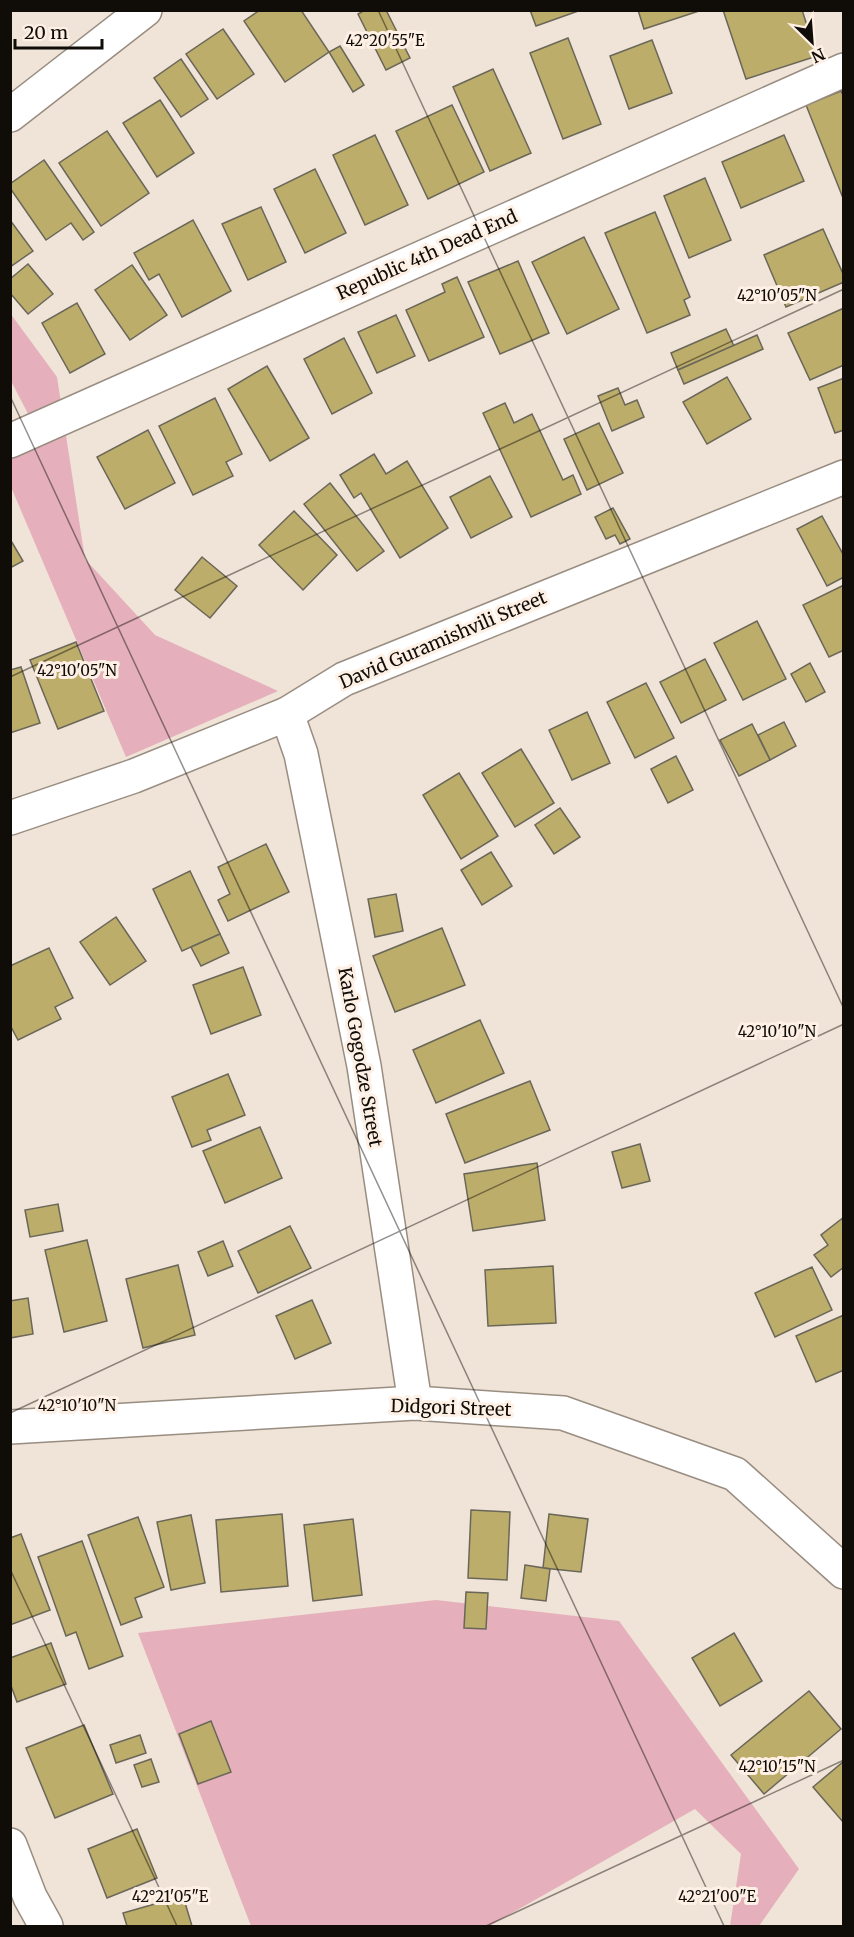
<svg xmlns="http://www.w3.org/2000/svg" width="854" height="1937" font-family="Merriweather,serif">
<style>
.green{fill:#e5b0bb}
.building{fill:#bcad6a;stroke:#6a6759;stroke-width:1.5}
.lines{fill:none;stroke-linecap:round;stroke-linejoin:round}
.minor-casing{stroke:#998d81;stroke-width:36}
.minor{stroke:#fff;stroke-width:33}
.ticks{fill:none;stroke:#100c08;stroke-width:1.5;stroke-opacity:0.45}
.labels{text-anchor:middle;stroke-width:6;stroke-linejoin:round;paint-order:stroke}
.street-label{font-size:18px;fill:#100c08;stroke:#fef0e4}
.ticks-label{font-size:15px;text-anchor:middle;fill:#100c08;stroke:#fef0e4;stroke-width:6;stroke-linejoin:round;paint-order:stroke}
</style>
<rect width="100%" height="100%" fill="#f0e3d7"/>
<g class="green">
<path d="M10,313L57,377L85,559L155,635L278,691L126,757L11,487V441L36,429L11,381Z"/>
<path d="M436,1600L619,1621L799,1869L759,1926H730L741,1854L695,1809L489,1926H251L138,1633Z"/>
</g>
<g class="building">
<path d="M260,10H301L329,52L285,82L244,21Z"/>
<path d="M365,10H386L410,58L386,70L358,14Z"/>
<path d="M530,10H581L536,26Z"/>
<path d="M638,10H702L644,29Z"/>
<path d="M723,10H802L817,56L746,79Z"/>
<path d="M223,29L254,74L217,99L186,54Z"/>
<path d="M568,38L601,124L563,139L530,53Z"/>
<path d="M652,40L672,93L629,109L610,56Z"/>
<path d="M340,46L364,85L353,92L329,52Z"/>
<path d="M181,59L208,99L181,117L154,78Z"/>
<path d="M493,69L531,153L490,171L453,87Z"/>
<path d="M841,91L844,97L843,198L806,105Z"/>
<path d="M160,100L194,153L157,177L123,123Z"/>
<path d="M452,105L484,172L428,199L396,131Z"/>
<path d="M107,131L149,193L101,226L59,163Z"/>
<path d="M375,135L408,205L365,225L333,155Z"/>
<path d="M784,135L804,181L741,208L722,162Z"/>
<path d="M44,160L94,232L83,240L71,223L46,240L10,188V184Z"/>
<path d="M315,169L346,233L305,253L274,189Z"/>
<path d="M705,178L731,240L689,258L664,196Z"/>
<path d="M261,207L286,262L248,280L222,224Z"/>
<path d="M655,212L690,297L684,300L690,315L647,333L605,233Z"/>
<path d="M10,220L33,251L10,267Z"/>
<path d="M193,220L231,291L182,317L159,274L149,280L134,253Z"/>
<path d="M823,229L844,276V282L786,307L764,255Z"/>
<path d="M584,237L619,309L567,334L532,262Z"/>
<path d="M518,261L549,333L500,354L468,282Z"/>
<path d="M28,264L53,294L28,314L10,293V279Z"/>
<path d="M132,265L167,315L130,340L95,290Z"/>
<path d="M457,277L484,337L429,361L406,310L445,292L442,284Z"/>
<path d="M77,303L105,354L70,373L42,323Z"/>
<path d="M844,308V365L810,380L788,333Z"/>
<path d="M396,315L415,356L377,373L358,332Z"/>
<path d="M726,329L734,346L678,370L671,353Z"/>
<path d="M757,335L763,349L684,384L678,370Z"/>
<path d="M344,338L372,393L332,414L304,359Z"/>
<path d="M267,366L309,438L270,461L228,389Z"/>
<path d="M727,377L751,419L707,444L683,402Z"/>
<path d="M844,378V430L835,433L818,388Z"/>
<path d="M618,388L625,405L637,400L644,417L612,431L598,396Z"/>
<path d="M215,398L242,454L226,462L233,476L193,495L159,426Z"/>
<path d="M505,403L514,423L532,414L563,480L573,475L581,494L531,517L483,413Z"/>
<path d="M599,423L623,473L587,490L564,439Z"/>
<path d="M148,430L175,483L125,509L97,457Z"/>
<path d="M374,454L386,474L407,461L448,528L400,558L361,493L354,498L340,475Z"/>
<path d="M490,476L512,517L471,538L450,497Z"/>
<path d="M330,483L384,551L357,571L304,504Z"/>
<path d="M613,508L630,539L620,544L615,535L606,539L595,517Z"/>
<path d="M294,511L337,555L303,590L259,545Z"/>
<path d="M822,516L844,556V577L827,586L797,529Z"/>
<path d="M10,539L23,561L10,568Z"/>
<path d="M202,557L237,586L210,618L175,590Z"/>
<path d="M844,585V650L829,657L803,605Z"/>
<path d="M757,621L786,679L743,700L714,643Z"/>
<path d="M76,642L104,711L58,729L30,660Z"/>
<path d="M705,659L726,700L681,723L660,682Z"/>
<path d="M810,663L825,692L806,702L791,674Z"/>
<path d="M21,667L40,723L10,733V670Z"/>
<path d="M646,683L674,738L635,758L607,702Z"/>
<path d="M587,712L610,763L572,780L549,730Z"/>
<path d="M784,722L796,746L770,760L758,735Z"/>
<path d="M752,724L770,760L739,776L720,740Z"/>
<path d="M521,749L554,803L515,827L482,773Z"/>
<path d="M676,756L693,790L668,803L651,769Z"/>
<path d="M459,773L498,836L461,859L423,795Z"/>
<path d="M560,808L580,837L554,854L535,825Z"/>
<path d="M266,844L289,892L228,921L218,900L230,894L218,867Z"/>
<path d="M491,852L512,886L482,905L461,870Z"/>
<path d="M190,871L220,934L182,951L153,889Z"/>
<path d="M396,894L403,931L375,937L368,899Z"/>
<path d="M116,917L146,961L110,985L80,942Z"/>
<path d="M442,928L465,985L395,1012L373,956Z"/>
<path d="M220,934L229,953L201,966L191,947Z"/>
<path d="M49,948L73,998L55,1007L61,1019L18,1040L10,1025V966Z"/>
<path d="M243,967L261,1015L211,1034L193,985Z"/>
<path d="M480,1020L504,1073L436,1103L413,1050Z"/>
<path d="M228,1074L245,1115L207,1130L211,1140L192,1147L172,1097Z"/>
<path d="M530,1081L550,1130L465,1163L446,1114Z"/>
<path d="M260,1127L282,1178L225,1203L203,1151Z"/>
<path d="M640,1144L650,1181L622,1188L612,1152Z"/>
<path d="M537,1163L545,1220L473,1231L464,1174Z"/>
<path d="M58,1204L63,1231L30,1237L25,1210Z"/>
<path d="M844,1217V1267L831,1277L814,1255L828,1245L821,1235Z"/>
<path d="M290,1226L311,1268L258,1293L238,1251Z"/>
<path d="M87,1240L107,1321L64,1332L45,1250Z"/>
<path d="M223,1241L233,1266L208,1276L198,1252Z"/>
<path d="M178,1265L195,1335L143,1348L126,1279Z"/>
<path d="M553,1266L556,1323L488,1326L485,1270Z"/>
<path d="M812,1267L832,1310L775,1337L755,1293Z"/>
<path d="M28,1298L33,1334L10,1338V1301Z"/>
<path d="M312,1300L331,1343L295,1359L276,1316Z"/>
<path d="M844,1315V1370L816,1382L796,1336Z"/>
<path d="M471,1510L510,1512L507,1580L468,1578Z"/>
<path d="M282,1514L288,1586L221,1592L216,1520Z"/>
<path d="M549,1514L588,1519L581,1572L543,1568Z"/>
<path d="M191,1515L205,1583L171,1590L157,1522Z"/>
<path d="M138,1517L164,1587L135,1598L142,1617L121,1625L88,1535Z"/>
<path d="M353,1519L362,1595L313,1601L304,1525Z"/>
<path d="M21,1534L50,1610L10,1625V1538Z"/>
<path d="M82,1541L123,1656L89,1669L76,1632L66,1636L38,1557Z"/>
<path d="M525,1565L550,1569L546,1601L521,1598Z"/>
<path d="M466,1592L488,1593L486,1629L464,1628Z"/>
<path d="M734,1633L762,1681L720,1706L692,1658Z"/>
<path d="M51,1643L66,1684L17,1702L10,1683V1658Z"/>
<path d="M809,1691L841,1729L764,1794L731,1755Z"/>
<path d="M211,1721L231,1772L198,1784L179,1734Z"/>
<path d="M84,1725L113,1794L55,1818L26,1748Z"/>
<path d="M140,1735L146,1753L116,1763L110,1745Z"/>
<path d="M151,1759L159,1782L142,1787L134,1765Z"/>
<path d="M844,1761V1821L843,1822L813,1787Z"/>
<path d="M137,1829L157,1878L107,1898L88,1849Z"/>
<path d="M183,1896L192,1926H127L123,1913Z"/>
</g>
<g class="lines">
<defs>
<g id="minor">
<path d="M10,115L145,10"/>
<path d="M10,441L844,70"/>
<path d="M287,714L301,754L364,1066L415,1403"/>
<path d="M10,818L134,776L287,714L344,679L844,477"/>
<path d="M10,1427L415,1403L563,1413L735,1474L844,1572"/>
<path d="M10,1845L30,1897L46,1926"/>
</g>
</defs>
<use href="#minor" class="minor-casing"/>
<use href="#minor" class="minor"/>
</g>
<path class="ticks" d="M378,10L844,1009M10,396L724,1926M10,677L844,289M10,1413L844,1024M10,1569L177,1926M486,1926L844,1760"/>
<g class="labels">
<g class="street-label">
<text transform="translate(427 255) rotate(-24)" y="6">Republic 4th Dead End</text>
<text transform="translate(443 640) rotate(-23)" y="6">David Guramishvili Street</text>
<text transform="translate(360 1057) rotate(80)" y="6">Karlo Gogodze Street</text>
<text transform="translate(451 1408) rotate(2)" y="6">Didgori Street</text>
</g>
</g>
<g class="ticks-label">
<text x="385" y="46">42°20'55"E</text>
<text x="777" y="301">42°10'05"N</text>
<text x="77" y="676">42°10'05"N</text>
<text x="777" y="1037">42°10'10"N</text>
<text x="77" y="1411">42°10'10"N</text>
<text x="777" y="1772">42°10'15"N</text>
<text x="170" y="1902">42°21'05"E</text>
<text x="717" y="1902">42°21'00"E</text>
</g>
<rect width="854" height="1937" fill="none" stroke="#100c08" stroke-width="24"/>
<g transform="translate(812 42) rotate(155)" stroke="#fef0e4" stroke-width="4.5" paint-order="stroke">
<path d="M0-4.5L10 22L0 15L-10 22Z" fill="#100c08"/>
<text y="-9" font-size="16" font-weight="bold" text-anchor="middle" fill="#100c08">N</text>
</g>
<path d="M15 39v9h87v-9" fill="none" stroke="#100c08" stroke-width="3"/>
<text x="24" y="39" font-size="18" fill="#100c08" stroke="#fef0e4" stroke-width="4.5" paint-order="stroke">20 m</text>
</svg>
